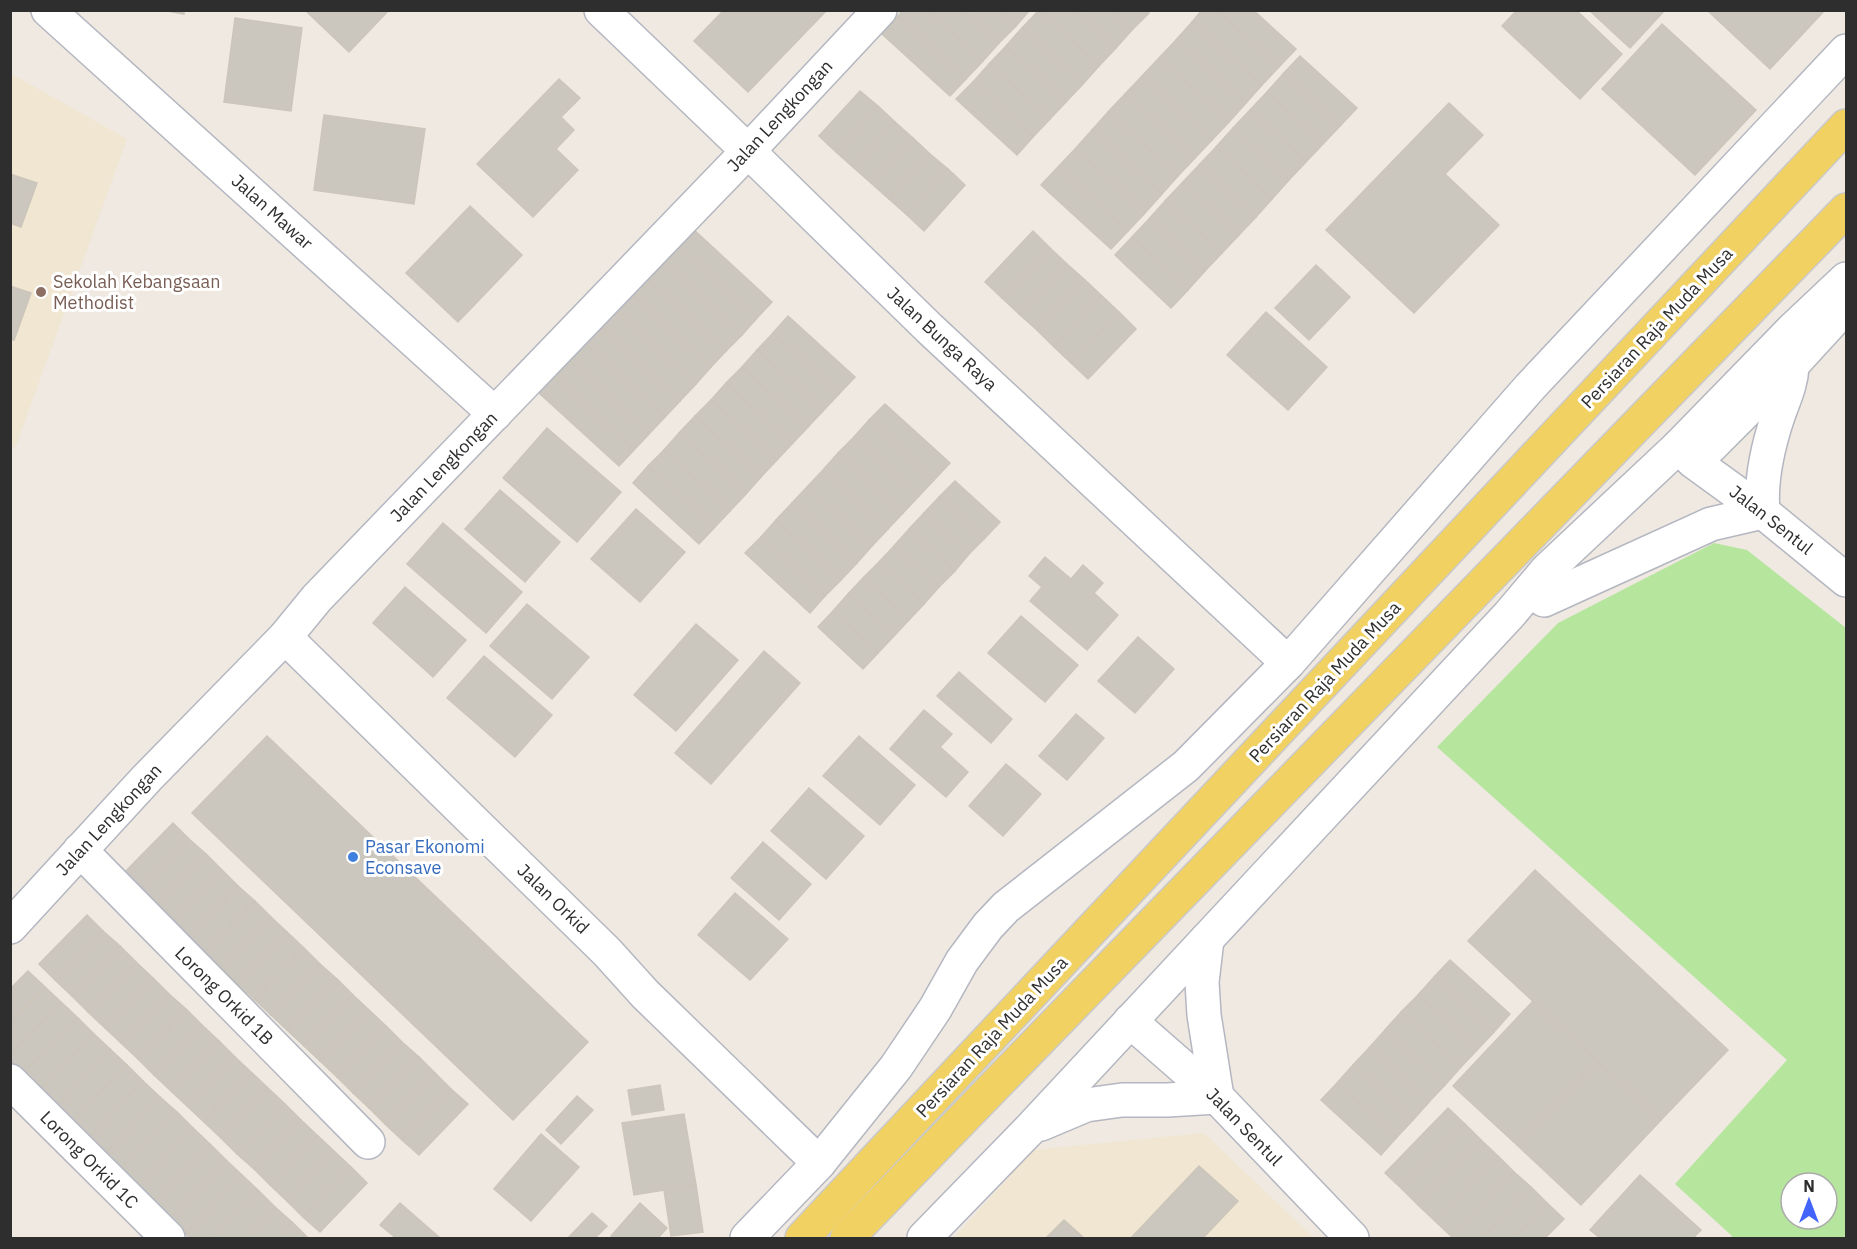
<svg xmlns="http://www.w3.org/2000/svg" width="1857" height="1249" font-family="'IBM Plex Sans',sans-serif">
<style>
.education{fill:#f0e6d1}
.green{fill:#b6e59e;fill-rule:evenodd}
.building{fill:#cbc7bf;stroke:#cbc5ba;stroke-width:1.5}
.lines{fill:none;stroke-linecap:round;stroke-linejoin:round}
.minor-casing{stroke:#b4b7c1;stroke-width:36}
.major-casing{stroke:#c9c9c9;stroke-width:36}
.minor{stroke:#fff;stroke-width:33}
.major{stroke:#f2d163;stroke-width:33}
.education-dot{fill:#8d6e63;stroke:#fff;stroke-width:2}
.shop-dot{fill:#3f7fe0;stroke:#fff;stroke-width:2}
.labels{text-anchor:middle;stroke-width:6;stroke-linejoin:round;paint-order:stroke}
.street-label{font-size:18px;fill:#2e2e2e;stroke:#fff}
.education-label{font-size:18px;fill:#785e54;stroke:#fff;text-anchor:start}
.shop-label{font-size:18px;fill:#366cbe;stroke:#fff;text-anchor:start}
</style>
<rect width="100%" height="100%" fill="#efe9e1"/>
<g class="education">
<path d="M10,73L127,139L16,446L11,449Z"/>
<path d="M1204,1133L1314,1238H954L1033,1150Z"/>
</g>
<path class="green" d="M1714,543L1747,550L1846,628V1238H1730L1732,1236L1675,1184L1787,1060L1437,747L1558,623ZM1791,1183H1827V1219H1791Z"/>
<g class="building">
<path d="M162,10H184V14Z"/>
<path d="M305,10H389L349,52Z"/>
<path d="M724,10H827L748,92L694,41Z"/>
<path d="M903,10H928L983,61L966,79L898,16Z"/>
<path d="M928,10H963L999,43L983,61Z"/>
<path d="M963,10H999L1016,26L999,43Z"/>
<path d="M999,10H1030L1016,26Z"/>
<path d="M1039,10H1075L1116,48L1099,66Z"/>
<path d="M1039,10L1099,66L1083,84L1022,28Z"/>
<path d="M1075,10H1111L1132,30L1116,48Z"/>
<path d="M1111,10H1146L1149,13L1132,30Z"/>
<path d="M1202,10H1217L1279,67L1262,85L1192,22Z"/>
<path d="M1217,10H1253L1296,49L1279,67Z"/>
<path d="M1517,10H1576L1622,54L1580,99L1502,26Z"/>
<path d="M1589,10H1665L1630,48Z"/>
<path d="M1707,10H1825L1770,69Z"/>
<path d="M898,16L966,79L950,96L882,34Z"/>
<path d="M235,18L302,28L291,111L224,102Z"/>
<path d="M1192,22L1262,85L1246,103L1176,40Z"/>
<path d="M1662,24L1756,110L1695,175L1602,89Z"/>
<path d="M1022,28L1083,84L1066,102L1006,46Z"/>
<path d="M1176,40L1246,103L1229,122L1159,58Z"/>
<path d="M1006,46L1066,102L1050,119L989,64Z"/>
<path d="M1300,56L1357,108L1340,126L1283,74Z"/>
<path d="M1159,58L1229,122L1212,140L1142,76Z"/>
<path d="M989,64L1050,119L1033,137L973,82Z"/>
<path d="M1283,74L1340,126L1323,144L1267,92Z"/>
<path d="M1142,76L1212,140L1195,158L1125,94Z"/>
<path d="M559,79L580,98L561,117L574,130L556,149L578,170L533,217L477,164Z"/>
<path d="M973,82L1033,137L1017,155L956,99Z"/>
<path d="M860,91L878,106L836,152L819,136Z"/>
<path d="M1267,92L1323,144L1306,162L1250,110Z"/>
<path d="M1125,94L1195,158L1178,176L1108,112Z"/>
<path d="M1449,103L1483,135L1445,174L1499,225L1414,313L1326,230Z"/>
<path d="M878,106L895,122L854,168L836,152Z"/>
<path d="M1250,110L1306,162L1289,180L1233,128Z"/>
<path d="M1108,112L1178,176L1162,194L1092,130Z"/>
<path d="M324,115L425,129L414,204L314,190Z"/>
<path d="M895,122L913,138L871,183L854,168Z"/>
<path d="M1233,128L1289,180L1272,199L1216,147Z"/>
<path d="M1092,130L1162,194L1145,213L1075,149Z"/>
<path d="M913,138L930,154L889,199L871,183Z"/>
<path d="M1216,147L1272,199L1256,217L1199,165Z"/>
<path d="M1075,149L1145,213L1128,231L1058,167Z"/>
<path d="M930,154L948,169L907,215L889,199Z"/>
<path d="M1199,165L1256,217L1239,235L1182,183Z"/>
<path d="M1058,167L1128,231L1111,249L1041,185Z"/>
<path d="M948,169L965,185L924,231L907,215Z"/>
<path d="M10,174L37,183L21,227L10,223Z"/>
<path d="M1182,183L1239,235L1222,253L1165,201Z"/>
<path d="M1165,201L1222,253L1205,271L1149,219Z"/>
<path d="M470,206L522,255L458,322L406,273Z"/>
<path d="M1149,219L1205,271L1188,290L1132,237Z"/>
<path d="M692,228L772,302L757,318L677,245Z"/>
<path d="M1033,231L1050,248L1002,298L985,282Z"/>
<path d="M1132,237L1188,290L1171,308L1115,255Z"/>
<path d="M677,245L757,318L742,335L662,261Z"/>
<path d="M1050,248L1067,264L1019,314L1002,298Z"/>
<path d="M662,261L742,335L726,351L646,278Z"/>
<path d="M1067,264L1085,280L1037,330L1019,314Z"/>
<path d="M1316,265L1350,297L1309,340L1275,308Z"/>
<path d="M646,278L726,351L711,367L631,294Z"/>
<path d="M1085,280L1102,296L1054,347L1037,330Z"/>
<path d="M10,286L31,293L14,340L10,339Z"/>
<path d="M631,294L711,367L696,384L616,311Z"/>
<path d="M1102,296L1119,312L1071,363L1054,347Z"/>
<path d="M616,311L696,384L680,401L600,327Z"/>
<path d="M1119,312L1136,329L1088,379L1071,363Z"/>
<path d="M1266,312L1327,367L1288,410L1227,355Z"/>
<path d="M788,316L855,377L839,394L773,333Z"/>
<path d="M600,327L680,401L665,417L585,344Z"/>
<path d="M773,333L839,394L823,411L757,350Z"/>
<path d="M585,344L665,417L649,434L570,361Z"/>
<path d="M757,350L823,411L808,427L742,367Z"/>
<path d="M570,361L649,434L634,450L554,377Z"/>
<path d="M742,367L808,427L792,444L726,383Z"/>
<path d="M554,377L634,450L619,466L539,393Z"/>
<path d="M726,383L792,444L777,460L711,400Z"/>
<path d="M711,400L777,460L761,477L695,416Z"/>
<path d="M885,404L950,463L934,480L869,420Z"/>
<path d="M695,416L761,477L746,494L679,433Z"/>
<path d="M869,420L934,480L919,496L854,437Z"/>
<path d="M547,428L621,492L577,542L503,478Z"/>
<path d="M679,433L746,494L730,511L664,450Z"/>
<path d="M854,437L919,496L903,513L838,453Z"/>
<path d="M664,450L730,511L715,527L648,466Z"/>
<path d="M838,453L903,513L888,529L823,470Z"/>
<path d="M648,466L715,527L699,544L633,483Z"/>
<path d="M823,470L888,529L872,546L807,487Z"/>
<path d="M955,481L1000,522L985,538L939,497Z"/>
<path d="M807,487L872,546L857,563L792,503Z"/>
<path d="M500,490L560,542L525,582L465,529Z"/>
<path d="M939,497L985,538L969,554L924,513Z"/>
<path d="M792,503L857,563L841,580L776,520Z"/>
<path d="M636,509L685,552L640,602L591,559Z"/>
<path d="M924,513L969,554L955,571L909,529Z"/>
<path d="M776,520L841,580L825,596L761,537Z"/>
<path d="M443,523L522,592L486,633L407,564Z"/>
<path d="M909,529L955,571L939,587L894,546Z"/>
<path d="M761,537L825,596L810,613L745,553Z"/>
<path d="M894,546L939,587L924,604L879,562Z"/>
<path d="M1045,557L1071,579L1083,565L1103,583L1094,593L1118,615L1087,650L1030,601L1042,587L1029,576Z"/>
<path d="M879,562L924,604L909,620L863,578Z"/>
<path d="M863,578L909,620L894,636L848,594Z"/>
<path d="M405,587L466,640L433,677L373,623Z"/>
<path d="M848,594L894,636L878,653L833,611Z"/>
<path d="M527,604L589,657L552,699L490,646Z"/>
<path d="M833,611L878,653L863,669L818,627Z"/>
<path d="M1021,616L1078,665L1045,702L988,653Z"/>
<path d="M696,624L738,660L676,731L634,695Z"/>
<path d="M1138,637L1174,669L1135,713L1098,681Z"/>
<path d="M764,651L800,683L711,784L675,753Z"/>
<path d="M484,656L552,715L515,757L447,698Z"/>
<path d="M959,672L1012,719L991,743L937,696Z"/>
<path d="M924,710L952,734L940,747L968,772L946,797L890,749Z"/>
<path d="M1076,714L1104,738L1067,780L1039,756Z"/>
<path d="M267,736L588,1042L513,1120L192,813Z"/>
<path d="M859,736L915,785L880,825L823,776Z"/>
<path d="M1006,764L1041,794L1003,836L969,806Z"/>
<path d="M809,788L864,836L826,879L771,831Z"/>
<path d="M173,823L189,839L140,890L123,874Z"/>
<path d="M189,839L206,854L156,905L140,890Z"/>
<path d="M763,842L811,884L779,920L731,878Z"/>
<path d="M206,854L222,870L173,921L156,905Z"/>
<path d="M222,870L238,886L189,937L173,921Z"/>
<path d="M1535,870L1728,1050L1661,1120L1468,941Z"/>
<path d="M238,886L255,901L205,952L189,937Z"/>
<path d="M735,893L788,939L750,980L698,935Z"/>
<path d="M255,901L271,917L222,968L205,952Z"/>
<path d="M87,915L103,931L55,980L39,964Z"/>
<path d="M271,917L287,932L238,984L222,968Z"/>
<path d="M103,931L120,946L72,996L55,980Z"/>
<path d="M287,932L304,948L254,999L238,984Z"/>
<path d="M120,946L136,962L88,1012L72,996Z"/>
<path d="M304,948L320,964L271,1015L254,999Z"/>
<path d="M1450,960L1510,1014L1494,1032L1434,977Z"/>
<path d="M136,962L153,978L105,1028L88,1012Z"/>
<path d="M320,964L337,979L287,1030L271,1015Z"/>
<path d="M28,971L45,987L10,1022V989Z"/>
<path d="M1434,977L1494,1032L1478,1049L1418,995Z"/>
<path d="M153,978L169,994L121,1043L105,1028Z"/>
<path d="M337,979L353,995L304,1046L287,1030Z"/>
<path d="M45,987L61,1002L10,1055V1022Z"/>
<path d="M169,994L186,1009L138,1059L121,1043Z"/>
<path d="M353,995L369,1010L320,1061L304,1046Z"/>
<path d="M1418,995L1478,1049L1461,1067L1401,1012Z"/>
<path d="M1533,1001L1597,1061L1517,1145L1453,1086Z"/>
<path d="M61,1002L78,1018L20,1077L10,1068V1055Z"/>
<path d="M186,1009L202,1025L154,1075L138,1059Z"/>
<path d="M369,1010L386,1026L337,1077L320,1061Z"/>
<path d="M1401,1012L1461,1067L1445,1085L1385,1030Z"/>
<path d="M78,1018L94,1034L37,1093L20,1077Z"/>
<path d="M202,1025L219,1041L171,1091L154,1075Z"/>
<path d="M386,1026L402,1042L353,1093L337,1077Z"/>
<path d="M1385,1030L1445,1085L1429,1102L1369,1048Z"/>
<path d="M94,1034L110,1049L54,1109L37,1093Z"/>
<path d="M219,1041L235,1057L187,1106L171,1091Z"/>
<path d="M402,1042L419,1057L369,1108L353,1093Z"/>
<path d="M1369,1048L1429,1102L1413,1120L1353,1065Z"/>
<path d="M110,1049L127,1065L70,1124L54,1109Z"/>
<path d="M235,1057L252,1073L204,1122L187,1106Z"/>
<path d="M419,1057L435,1073L385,1124L369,1108Z"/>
<path d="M1597,1061L1661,1120L1581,1205L1517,1145Z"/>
<path d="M127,1065L143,1081L87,1140L70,1124Z"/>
<path d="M1353,1065L1413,1120L1397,1137L1337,1083Z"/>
<path d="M252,1073L268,1088L221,1138L204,1122Z"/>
<path d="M435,1073L451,1089L402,1140L385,1124Z"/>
<path d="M143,1081L160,1097L103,1156L87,1140Z"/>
<path d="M1337,1083L1397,1137L1381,1155L1321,1100Z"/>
<path d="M660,1085L664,1110L632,1115L628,1090Z"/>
<path d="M268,1088L285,1104L237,1154L221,1138Z"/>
<path d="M451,1089L468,1104L419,1155L402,1140Z"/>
<path d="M577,1096L593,1110L561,1144L546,1130Z"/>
<path d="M160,1097L177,1112L119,1171L103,1156Z"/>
<path d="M285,1104L301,1120L254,1169L237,1154Z"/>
<path d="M1448,1108L1465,1124L1402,1189L1385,1173Z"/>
<path d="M177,1112L193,1128L136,1187L119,1171Z"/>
<path d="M684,1114L696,1185L634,1195L622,1123Z"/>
<path d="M301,1120L318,1136L270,1185L254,1169Z"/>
<path d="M1465,1124L1481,1140L1418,1205L1402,1189Z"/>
<path d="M193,1128L210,1144L152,1203L136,1187Z"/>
<path d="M541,1134L579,1167L531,1221L494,1189Z"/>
<path d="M318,1136L334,1151L287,1201L270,1185Z"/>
<path d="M1481,1140L1498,1156L1435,1221L1418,1205Z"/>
<path d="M210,1144L226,1160L169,1219L152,1203Z"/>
<path d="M334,1151L351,1167L303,1217L287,1201Z"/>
<path d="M1498,1156L1514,1172L1451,1236L1435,1221Z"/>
<path d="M226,1160L242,1175L185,1234L169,1219Z"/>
<path d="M1199,1166L1238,1201L1203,1238H1131Z"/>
<path d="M351,1167L367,1183L320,1232L303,1217Z"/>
<path d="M1514,1172L1531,1187L1482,1238H1454L1451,1236Z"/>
<path d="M242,1175L259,1191L213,1238H190L185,1234Z"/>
<path d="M1640,1175L1701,1230L1693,1238H1600L1590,1230Z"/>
<path d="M696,1185L703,1232L671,1236L664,1190Z"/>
<path d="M1531,1187L1547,1203L1514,1238H1482Z"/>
<path d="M259,1191L275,1207L245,1238H213Z"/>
<path d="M400,1203L440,1238H396L380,1225Z"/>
<path d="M640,1203L667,1228L658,1238H614L611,1236Z"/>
<path d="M1547,1203L1564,1219L1545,1238H1514Z"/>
<path d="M275,1207L292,1222L276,1238H245Z"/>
<path d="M592,1213L607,1226L595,1238H568Z"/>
<path d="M1064,1220L1084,1238H1046Z"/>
<path d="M292,1222L308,1238H276Z"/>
</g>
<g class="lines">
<defs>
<g id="minor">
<path d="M48,10L495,414"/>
<path d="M601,10L748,151L929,328L1288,663"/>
<path d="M1678,447L1694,462L1763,512L1846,580"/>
<path d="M1707,450L1792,365L1846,306"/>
<path d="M1763,512C1760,480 1768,446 1778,416C1784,399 1791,385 1792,367"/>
<path d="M1544,600L1711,524L1763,512"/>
<path d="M285,637L607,952L645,994L819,1163"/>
<path d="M80,850L368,1142"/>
<path d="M10,927L147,778L285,637L317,598L748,151L880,10"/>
<path d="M1130,1021L1217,1097L1352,1238"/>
<path d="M10,1081L168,1238"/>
<path d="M1041,1124L1086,1105L1122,1100H1167L1217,1097L1204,1015L1202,982L1207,939"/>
<path d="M747,1238L819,1163L896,1067L935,1009L962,961L988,926L1006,907L1186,766L1288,663L1530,387L1846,51"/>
<path d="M924,1238L1030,1129L1509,615L1547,570L1678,447L1793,329L1846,279"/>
</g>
<g id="major">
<path d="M802,1238L1846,126"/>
<path d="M847,1238L1846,210"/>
</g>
</defs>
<use href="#minor" class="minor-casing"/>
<use href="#major" class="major-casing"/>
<use href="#minor" class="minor"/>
<use href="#major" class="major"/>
</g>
<circle class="education-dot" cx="41" cy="292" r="6"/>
<circle class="shop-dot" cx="353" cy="857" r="6"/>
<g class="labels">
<g class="street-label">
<text transform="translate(780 116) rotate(-47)" y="6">Jalan Lengkongan</text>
<text transform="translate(272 212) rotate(42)" y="6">Jalan Mawar</text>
<text transform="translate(1657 328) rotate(-47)" y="6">Persiaran Raja Muda Musa</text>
<text transform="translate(942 339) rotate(43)" y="6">Jalan Bunga Raya</text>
<text transform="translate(444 467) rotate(-46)" y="6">Jalan Lengkongan</text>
<text transform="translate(1771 520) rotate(38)" y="6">Jalan Sentul</text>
<text transform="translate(1325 682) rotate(-47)" y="6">Persiaran Raja Muda Musa</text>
<text transform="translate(109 820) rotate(-47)" y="6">Jalan Lengkongan</text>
<text transform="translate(553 899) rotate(44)" y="6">Jalan Orkid</text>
<text transform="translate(224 996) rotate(45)" y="6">Lorong Orkid 1B</text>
<text transform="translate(992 1037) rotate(-47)" y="6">Persiaran Raja Muda Musa</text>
<text transform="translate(1244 1127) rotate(46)" y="6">Jalan Sentul</text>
<text transform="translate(89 1160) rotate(45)" y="6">Lorong Orkid 1C</text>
</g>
<g class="education-label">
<text x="53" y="288">Sekolah Kebangsaan<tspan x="53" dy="21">Methodist</tspan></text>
</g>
<g class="shop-label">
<text x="365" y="853">Pasar Ekonomi<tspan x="365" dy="21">Econsave</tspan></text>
</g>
</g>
<rect width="1857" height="1249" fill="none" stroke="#2e2e2e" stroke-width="24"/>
<g transform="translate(1809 1201)"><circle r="28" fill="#ffffff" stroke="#ababab" stroke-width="1.5"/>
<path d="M0-4.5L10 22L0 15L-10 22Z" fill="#4264fb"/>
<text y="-9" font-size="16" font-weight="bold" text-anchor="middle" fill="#2e2e2e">N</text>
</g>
</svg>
